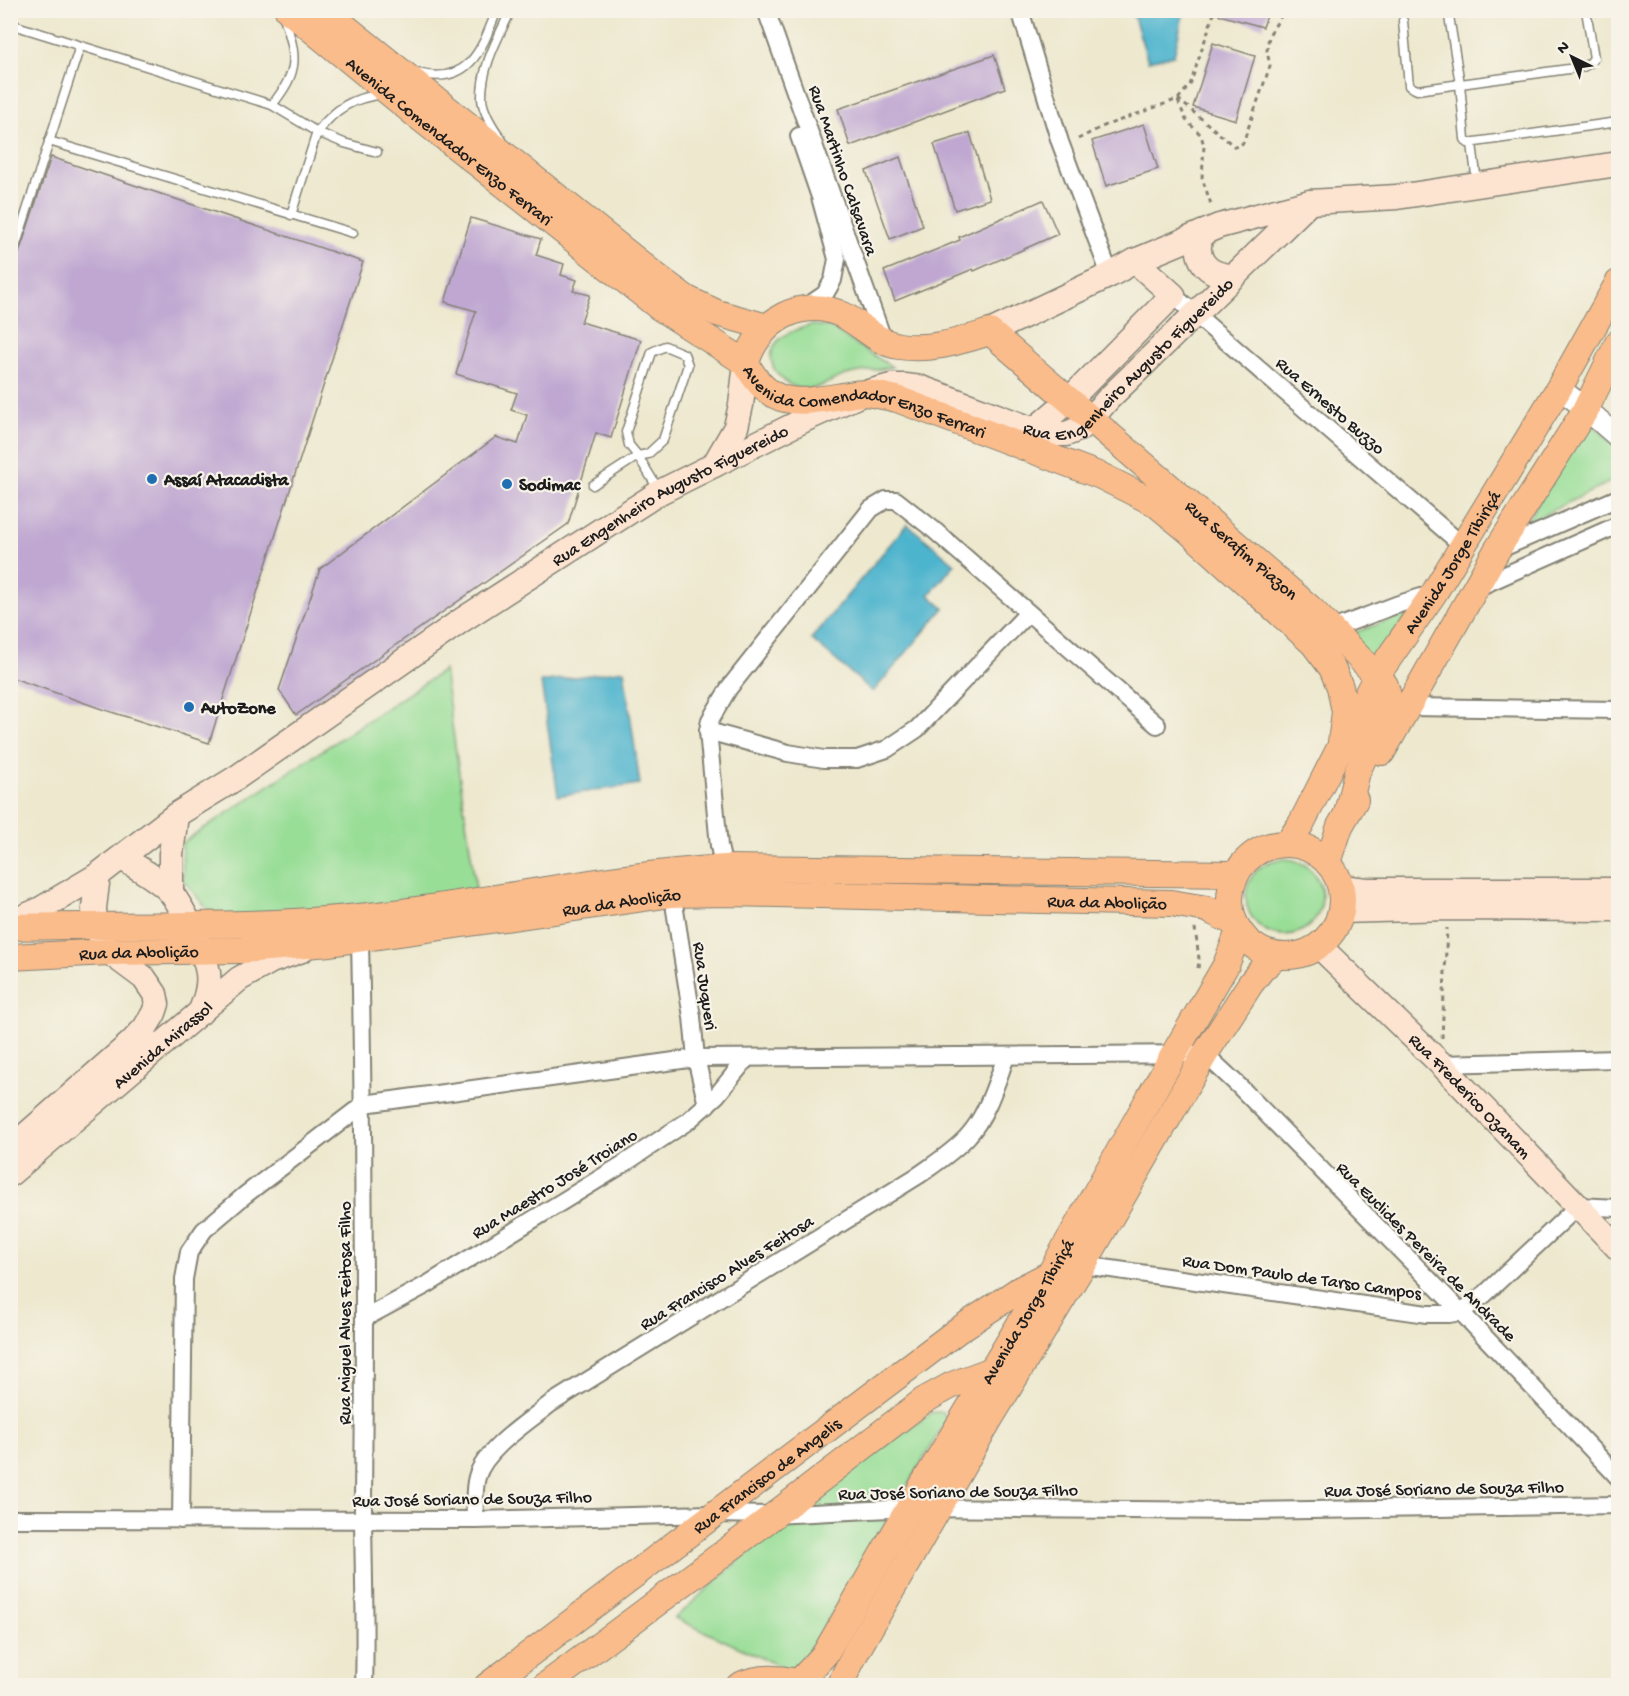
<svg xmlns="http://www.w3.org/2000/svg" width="1629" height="1696" font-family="'Gochi Hand',sans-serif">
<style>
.green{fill:#99de97;stroke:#5a7d5a;stroke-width:1.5}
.water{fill:#4eb4cd;stroke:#356874;stroke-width:1.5}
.building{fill:#bfa7d1}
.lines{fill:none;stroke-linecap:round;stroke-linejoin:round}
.service-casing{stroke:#848275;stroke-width:11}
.minor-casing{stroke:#848275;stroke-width:20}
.tertiary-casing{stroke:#848275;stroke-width:24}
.secondary-casing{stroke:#848275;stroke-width:27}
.primary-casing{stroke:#848275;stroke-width:28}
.path{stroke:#848275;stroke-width:3;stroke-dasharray:4.5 4.5;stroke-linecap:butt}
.service{stroke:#fff;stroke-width:8}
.minor{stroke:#fff;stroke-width:16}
.tertiary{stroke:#fff;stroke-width:21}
.secondary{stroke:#fde4d1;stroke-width:24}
.primary{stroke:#fabc8b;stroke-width:26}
.poi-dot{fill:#1f6fb2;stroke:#f7f3e8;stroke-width:2}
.labels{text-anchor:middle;stroke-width:4.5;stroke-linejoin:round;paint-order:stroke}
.street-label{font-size:18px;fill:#1c1c1c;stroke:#f7f3e8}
.poi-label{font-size:18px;font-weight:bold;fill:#1c1c1c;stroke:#f7f3e8;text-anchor:start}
</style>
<rect width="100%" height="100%" fill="#f7f3e8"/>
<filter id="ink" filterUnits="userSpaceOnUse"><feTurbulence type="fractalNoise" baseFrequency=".0167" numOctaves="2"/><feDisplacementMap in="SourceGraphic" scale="12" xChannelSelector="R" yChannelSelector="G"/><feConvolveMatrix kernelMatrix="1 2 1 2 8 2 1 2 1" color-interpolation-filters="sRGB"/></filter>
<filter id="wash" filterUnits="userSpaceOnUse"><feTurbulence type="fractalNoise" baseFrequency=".008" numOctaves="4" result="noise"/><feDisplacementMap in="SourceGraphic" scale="24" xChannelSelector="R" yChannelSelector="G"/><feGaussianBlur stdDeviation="1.35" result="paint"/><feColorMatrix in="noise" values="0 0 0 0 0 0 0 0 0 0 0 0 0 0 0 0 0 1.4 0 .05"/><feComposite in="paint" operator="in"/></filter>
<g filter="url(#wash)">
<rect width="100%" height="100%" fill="#ede8ce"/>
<g class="green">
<path d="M812,325L829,327L892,367C877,370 861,371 846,375C832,379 821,389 806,389C784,389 759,361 778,341C786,332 801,328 812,325Z"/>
<path d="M1590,420L1618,450V478L1525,524Z"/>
<path d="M1409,613L1372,665L1342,637Z"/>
<path d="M444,670L477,896L235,922L208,910L183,880L182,843Z"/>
<circle cx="1284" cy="897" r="38"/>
<path d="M933,1412H943L946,1421L805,1658L788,1670L675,1618L784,1520Z"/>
</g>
<g class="water">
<path d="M1132,11H1184L1174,55L1148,61Z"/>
<path d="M907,524L955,564L929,595L944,608L873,692L811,639Z"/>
<path d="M624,670L640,784L558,796L541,682Z"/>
</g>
<g id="blocks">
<g class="building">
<path d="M1219,10H1269L1263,27L1219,15Z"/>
<path d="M1213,43L1255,56L1236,120L1193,107Z"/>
<path d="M994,55L1005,88L850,146L838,109Z"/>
<path d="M1144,124L1158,169L1106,186L1092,141Z"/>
<path d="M970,133L990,199L955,210L934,144Z"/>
<path d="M51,157L363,262L209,743L102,709L10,677V280Z"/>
<path d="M900,157L923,226L890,239L866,171Z"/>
<path d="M1043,200L1058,234L974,271L973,269L895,301L884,271L960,240L959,237Z"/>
<path d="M471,218L541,239L536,255L564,264L561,275L577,280L573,291L590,295L581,322L641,340L611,438L596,433L568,524L296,715L279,690L320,569L496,437L518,444L527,415L511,410L517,393L456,374L476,311L445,302Z"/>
</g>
</g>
</g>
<g filter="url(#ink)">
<use href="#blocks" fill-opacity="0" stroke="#848275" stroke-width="1.5"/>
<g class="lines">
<defs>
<g id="service">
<path d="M1448,10L1460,84L1465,139L1468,143L1618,122"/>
<path d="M1403,21L1409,86L1417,90L1583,67L1590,63L1594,58L1586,10"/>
<path d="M10,24L272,105L317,132L344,143L377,152"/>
<path d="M417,73C469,86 481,51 497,10"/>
<path d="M272,105C300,70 297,57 284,17"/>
<path d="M502,140C494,129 483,112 482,99C481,67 498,38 511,10"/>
<path d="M49,141L353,233"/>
<path d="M1472,144L1477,182"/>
<path d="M291,215L317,132C336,108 352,98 383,94"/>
<path d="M10,263L80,46"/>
<path d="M593,485L638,456L629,445L626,432L652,352L665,346L684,354L688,365L663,440L648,454L638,456L660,492"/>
</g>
<g id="minor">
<path d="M766,10L884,342"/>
<path d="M1020,10L1060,142L1110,275"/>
<path d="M799,136L820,197L837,259L833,280L825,294L803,309"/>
<path d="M1173,295L1462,545"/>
<path d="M1498,550L1618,498"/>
<path d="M1476,588L1618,525"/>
<path d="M1332,629L1396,605L1434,593"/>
<path d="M1409,707L1618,710"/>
<path d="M708,731L788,753L824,759H857L887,749L917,729L1028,613"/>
<path d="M726,878L719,846L708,731L710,720L729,688L871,509L886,500H896L934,530L1157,725"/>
<path d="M671,885L692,1017L696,1058L707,1105"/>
<path d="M360,940C364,1128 365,1316 363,1504C363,1564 366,1625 364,1686"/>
<path d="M1441,1064L1618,1059"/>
<path d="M1083,1265L1427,1314H1449L1461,1312L1485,1294L1578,1206L1618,1208"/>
<path d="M365,1318L428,1284L625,1163L688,1121L717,1095L747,1058"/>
<path d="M10,1519L475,1520L712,1514L773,1515L909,1508L1249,1511L1618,1505"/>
<path d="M181,1520L184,1279L189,1252L204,1230L245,1195L364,1104L696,1058L1205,1054L1239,1086L1461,1312L1618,1477"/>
<path d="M475,1520C475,1506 473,1491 477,1477C485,1449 528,1422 550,1404L919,1175C936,1163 953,1152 967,1137C987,1116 996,1083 1006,1057"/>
</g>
<path id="tertiary" d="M1559,388L1586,409L1618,437"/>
<g id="secondary">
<path d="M1202,233C1192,259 1207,275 1232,276"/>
<path d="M990,332L1110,275L1135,261L1219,226L1310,202L1397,197L1618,164"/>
<path d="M1034,430L1070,399L1173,295L1135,261"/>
<path d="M714,465L736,427L741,405L746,363"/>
<path d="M122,858C136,867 161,880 171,893C184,909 205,953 208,973C210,987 205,1000 200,1013"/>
<path d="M1341,887L1367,890H1618"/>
<path d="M171,892V854L176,815"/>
<path d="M1341,911L1448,908L1618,909"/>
<path id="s1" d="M10,923L39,910L98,875L176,815L236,778L462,620L660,492L808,418L864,393L891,386H905L921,388L946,397L1034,430L1053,434H1066L1079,429L1091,419L1108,399L1310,202"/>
<path id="s2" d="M1319,946L1441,1064L1618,1248"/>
<path d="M10,1149L132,1042L145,1028L154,1013L157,1004L155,994L144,978L109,952L95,925L94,908L98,875"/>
<path id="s3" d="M10,1174L239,979L271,961L302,950"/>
</g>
<g id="primary">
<path id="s4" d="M288,10L415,114L659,307L746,363C769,409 799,403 842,396C849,395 858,393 865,393C876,394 887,397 897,399L1101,476L1155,503L1190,532L1313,643L1332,668L1340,687L1345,712L1340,750"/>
<path d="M324,10L652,273L687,299L717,313L767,327"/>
<path id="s5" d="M746,363C758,321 802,295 843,315C863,325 877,343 899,346C931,351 960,341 990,332L1310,608L1380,679L1385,685L1388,696L1386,709L1357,772L1347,813"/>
<path d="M1382,752L1497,550L1586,409L1618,343"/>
<path id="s6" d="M1288,843L1301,824L1377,675L1434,593L1559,388L1618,283"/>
<circle cx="1286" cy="900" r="56"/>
<path d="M1328,863L1340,826L1355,800"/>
<path d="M10,927C130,924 250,929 369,916C488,903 605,875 725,868L1236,874"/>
<path id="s7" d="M10,957L109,952L242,950L330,943L672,894L728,893L1171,903L1207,909L1233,922"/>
<path id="s8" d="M799,1682L825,1654L909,1508L1050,1274L1174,1054L1226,965L1239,931"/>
<path id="s9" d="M487,1686L957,1331L1019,1290L1050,1274"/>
<path d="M545,1686L756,1529L923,1401L952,1385L992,1370L997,1372"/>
<path d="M739,1686C758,1676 788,1677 807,1686"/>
<path d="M839,1686L856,1652L989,1420L1083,1265L1205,1054L1251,983L1262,969L1277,956"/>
</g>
</defs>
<use href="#service" class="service-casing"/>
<use href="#minor" class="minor-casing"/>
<use href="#tertiary" class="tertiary-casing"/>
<use href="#secondary" class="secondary-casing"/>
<use href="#primary" class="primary-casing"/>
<g class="path">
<path d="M1178,99L1235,147L1243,143L1270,66L1267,51L1269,35L1285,10"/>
<path d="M1178,101L1186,120L1201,135L1204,146L1202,178L1212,207"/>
<path d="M1078,139L1104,126L1178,99L1190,85L1215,10"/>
<path d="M1195,928L1199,959L1198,969"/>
<path d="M1442,1038L1447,928"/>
</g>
<use href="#service" class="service"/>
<use href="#minor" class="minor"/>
<use href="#tertiary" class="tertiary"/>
<use href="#secondary" class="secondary"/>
<use href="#primary" class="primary"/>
</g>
</g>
<g class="poi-dot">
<circle cx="152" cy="479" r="6"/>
<circle cx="507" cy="484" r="6"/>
<circle cx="189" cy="707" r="6"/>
</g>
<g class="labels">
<g class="street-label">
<text dy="6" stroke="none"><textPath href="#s4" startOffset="208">Avenida Comendador Enzo Ferrari</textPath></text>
<text transform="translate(844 170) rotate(71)" y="6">Rua Martinho Calsavara</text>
<text dy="6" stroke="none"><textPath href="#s1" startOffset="1310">Rua Engenheiro Augusto Figuereido</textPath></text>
<text dy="6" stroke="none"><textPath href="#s4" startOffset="712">Avenida Comendador Enzo Ferrari</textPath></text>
<text transform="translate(1331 405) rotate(41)" y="6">Rua Ernesto Buzzo</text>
<text dy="6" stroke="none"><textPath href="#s1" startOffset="788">Rua Engenheiro Augusto Figuereido</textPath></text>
<text dy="6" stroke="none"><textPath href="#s5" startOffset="614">Rua Serafim Piazon</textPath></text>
<text dy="6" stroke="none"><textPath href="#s6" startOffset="326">Avenida Jorge Tibiriçá</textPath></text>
<text dy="6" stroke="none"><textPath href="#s7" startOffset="1101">Rua da Abolição</textPath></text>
<text dy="6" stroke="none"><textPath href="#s7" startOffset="615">Rua da Abolição</textPath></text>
<text dy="6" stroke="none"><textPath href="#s7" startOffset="129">Rua da Abolição</textPath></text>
<text transform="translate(706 986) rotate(82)" y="6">Rua Juqueri</text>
<text dy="6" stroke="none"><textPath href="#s3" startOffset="200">Avenida Mirassol</textPath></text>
<text dy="6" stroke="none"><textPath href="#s2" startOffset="213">Rua Frederico Ozanam</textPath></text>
<text transform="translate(554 1183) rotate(-32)" y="6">Rua Maestro José Troiano</text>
<text transform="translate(1427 1251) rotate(45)" y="6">Rua Euclides Pereira de Andrade</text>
<text transform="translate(726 1272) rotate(-32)" y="6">Rua Francisco Alves Feitosa</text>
<text transform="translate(1302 1276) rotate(8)" y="6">Rua Dom Paulo de Tarso Campos</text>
<text dy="6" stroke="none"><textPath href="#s8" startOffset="436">Avenida Jorge Tibiriçá</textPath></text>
<text transform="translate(344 1313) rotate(-90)" y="6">Rua Miguel Alves Feitosa Filho</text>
<text dy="6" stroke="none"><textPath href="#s9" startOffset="350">Rua Francisco de Angelis</textPath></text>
<text transform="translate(1444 1488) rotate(-1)" y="6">Rua José Soriano de Souza Filho</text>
<text transform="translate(958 1491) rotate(-1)" y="6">Rua José Soriano de Souza Filho</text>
<text transform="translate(472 1498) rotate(-1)" y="6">Rua José Soriano de Souza Filho</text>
</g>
<g class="poi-label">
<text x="164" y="485">Assaí Atacadista</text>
<text x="519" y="490">Sodimac</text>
<text x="201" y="713">AutoZone</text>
</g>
</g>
<rect width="1629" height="1696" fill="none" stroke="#f7f3e8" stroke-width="36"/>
<g transform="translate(1572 57) rotate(317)" stroke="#f7f3e8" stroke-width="4.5" paint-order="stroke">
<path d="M0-4.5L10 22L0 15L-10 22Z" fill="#1c1c1c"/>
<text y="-9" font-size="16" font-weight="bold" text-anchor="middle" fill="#1c1c1c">N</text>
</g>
</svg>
